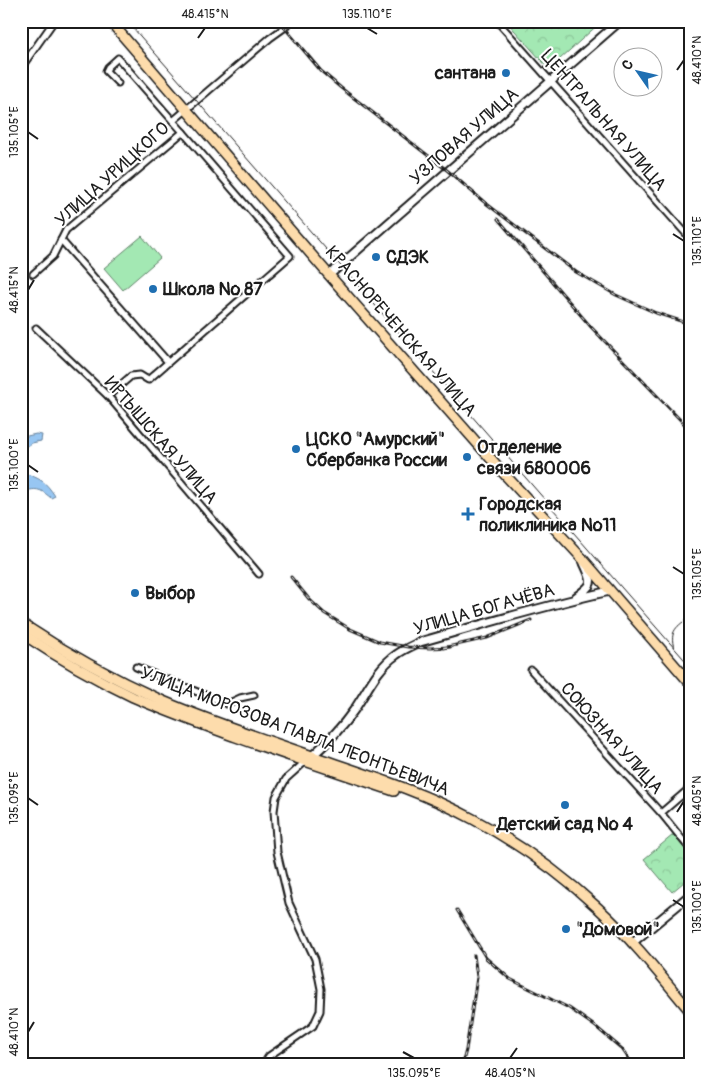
<svg xmlns="http://www.w3.org/2000/svg" width="711" height="1086" font-family="Pangolin,sans-serif">
<style>
.green{fill:#a3e8b3;stroke:#608268}
.forest{fill:url(#forest-crowns);stroke:#608268}
.water{fill:url(#water-ripples);stroke:#66829c}
.lines{fill:none;stroke-linecap:round;stroke-linejoin:round}
.minor-casing{stroke:#1c1c1c;stroke-width:9}
.tertiary-casing{stroke:#1c1c1c;stroke-width:11}
.primary-casing{stroke:#1c1c1c;stroke-width:12}
.minor{stroke:#fff;stroke-width:5}
.tertiary{stroke:#fff;stroke-width:7}
.primary{stroke:#fddcac;stroke-width:9}
.tram{stroke:#1c1c1c;stroke-width:1}
.rail-casing{stroke:#1c1c1c;stroke-width:3}
.rail{stroke:#fff;stroke-width:1;stroke-dasharray:4;stroke-linecap:butt}
.ticks{fill:none;stroke:#1c1c1c;stroke-width:2}
.poi-dot{fill:#1f6fb2;stroke:#fff;stroke-width:2}
.labels{text-anchor:middle;stroke-width:4;stroke-linejoin:round;paint-order:stroke}
.poi-label{font-size:18px;font-weight:bold;fill:#1c1c1c;stroke:#fff;text-anchor:start}
.street-label{font-size:18px;fill:#1c1c1c;stroke:#fff}
.neatline{fill:none;stroke:#1c1c1c;stroke-width:2}
.ticks-label{font-size:12px;text-anchor:middle;fill:#1c1c1c}
</style>
<defs>
<pattern id="forest-crowns" width="20" height="18" patternUnits="userSpaceOnUse" patternTransform="scale(1.25)"><rect width="20" height="18" fill="#a3e8b3"/><path d="M2 6a3 3 0 1 1 6 0M12 15a3 3 0 1 1 6 0" fill="none" stroke="#8cc699"/></pattern>
<pattern id="water-ripples" width="26" height="14" patternUnits="userSpaceOnUse" patternTransform="scale(1.25)"><rect width="26" height="14" fill="#97c6f2"/><path d="M2 4q2-2 4 0t4 0M15 11q2-2 4 0t4 0" fill="none" stroke="#82aacf"/></pattern>
</defs>
<rect width="100%" height="100%" fill="#fff"/>
<filter id="ink" filterUnits="userSpaceOnUse"><feTurbulence type="fractalNoise" baseFrequency=".02" numOctaves="2"/><feDisplacementMap in="SourceGraphic" scale="10" xChannelSelector="R" yChannelSelector="G"/><feConvolveMatrix kernelMatrix="1 2 1 2 8 2 1 2 1" color-interpolation-filters="sRGB"/></filter>
<g filter="url(#ink)">
<path class="green" d="M142,236L160,258L123,290L104,268Z"/>
<g class="forest">
<path d="M506,21H602L549,69Z"/>
<path d="M673,835L690,855V877L672,892L644,859Z"/>
</g>
<path class="water" d="M36,434L42,435L41,441L32,443L23,449L22,463L24,473C41,479 45,481 55,496L51,498C39,488 37,488 21,492V435L27,436Z"/>
<g class="lines">
<defs>
<g id="minor">
<path d="M497,21L690,238"/>
<path d="M21,68L54,21"/>
<path d="M118,83L106,71L108,67L118,58L173,121"/>
<path d="M61,240L168,362"/>
<path d="M33,274L53,256L66,230L183,132L173,121L270,38L284,28L290,21"/>
<path d="M36,328L108,396L259,574"/>
<path d="M108,396L131,376L140,375L148,380L290,256L183,132"/>
<path d="M136,667L227,704L240,698L254,695"/>
<path d="M531,670L661,813L690,849"/>
<path d="M661,813L690,788"/>
<path d="M263,1065L269,1056L313,1026L320,1011L321,989L315,959L289,903L277,852L274,811L276,797L286,779L306,761"/>
</g>
<g id="tertiary">
<path d="M329,275L620,21"/>
<path d="M576,597C595,583 593,583 584,563"/>
<path d="M312,756C328,742 342,727 354,710C367,691 377,668 396,655C404,649 412,646 420,642C483,624 546,605 610,591"/>
<path d="M632,943L690,895"/>
</g>
<g id="primary">
<path d="M110,21L329,275L507,477L581,557L690,683"/>
<path d="M21,623C66,653 114,679 163,701C212,722 264,739 315,757C368,775 423,792 473,819C518,843 560,873 598,908C632,939 661,976 690,1011"/>
<path d="M21,633C57,657 95,679 133,697C167,712 201,724 236,737C288,756 341,773 394,791"/>
</g>
</defs>
<use href="#minor" class="minor-casing"/>
<use href="#tertiary" class="tertiary-casing"/>
<use href="#primary" class="primary-casing"/>
<use href="#minor" class="minor"/>
<use href="#tertiary" class="tertiary"/>
<use href="#primary" class="primary"/>
<g class="tram">
<path d="M127,21L690,666"/>
<path d="M674,648C669,631 677,626 690,617"/>
</g>
<defs>
<g id="rail">
<path d="M279,21L321,71L341,88L448,171L483,201L576,272L616,295L656,313L690,324"/>
<path d="M498,219L591,327L690,430"/>
<path d="M291,577L309,599L324,613L350,629L380,642L408,647L430,648L450,647"/>
<path d="M443,648L487,638L531,620"/>
<path d="M457,910L486,958L510,979L569,1008L596,1027L622,1049L633,1065"/>
<path d="M462,1065L466,1050L477,977L474,955"/>
</g>
</defs>
<use href="#rail" class="rail-casing"/>
<use href="#rail" class="rail"/>
</g>
</g>
<path class="ticks" d="M367,28L377,34M198,38L205,28M677,70L684,60M28,132L38,139M673,234L684,241M28,290L34,280M28,465L38,472M673,567L684,574M28,798L38,805M677,812L684,801M673,900L684,907M28,1032L34,1022M403,1052L414,1058M510,1058L517,1048"/>
<g class="poi-dot">
<circle cx="506" cy="73" r="5"/>
<circle cx="376" cy="257" r="5"/>
<circle cx="153" cy="289" r="5"/>
<circle cx="296" cy="449" r="5"/>
<circle cx="467" cy="457" r="5"/>
<path d="M465.5 506.5h5v5h5v5h-5v5h-5v-5h-5v-5h5z"/>
<circle cx="135" cy="593" r="5"/>
<circle cx="565" cy="805" r="5"/>
<circle cx="566" cy="929" r="5"/>
</g>
<g class="labels">
<g class="poi-label">
<text x="496" y="79" text-anchor="end">сантана</text>
<text x="386" y="263">СДЭК</text>
<text x="163" y="295">Школа № 87</text>
<text x="306" y="445">ЦСКО "Амурский"<tspan x="306" dy="21">Сбербанка России</tspan></text>
<text x="477" y="453">Отделение<tspan x="477" dy="21">связи 680006</tspan></text>
<text x="479" y="510">Городская<tspan x="479" dy="21">поликлиника №11</tspan></text>
<text x="145" y="599">Выбор</text>
<text x="565" y="830" text-anchor="middle">Детский сад № 4</text>
<text x="576" y="935">"Домовой"</text>
</g>
<g class="street-label">
<text transform="translate(604 120) rotate(49)" y="6">ЦЕНТРАЛЬНАЯ УЛИЦА</text>
<text transform="translate(464 136) rotate(-41)" y="6">УЗЛОВАЯ УЛИЦА</text>
<text transform="translate(112 174) rotate(-42)" y="6">УЛИЦА УРИЦКОГО</text>
<text transform="translate(401 331) rotate(49)" y="6">КРАСНОРЕЧЕНСКАЯ УЛИЦА</text>
<text transform="translate(161 440) rotate(49)" y="6">ИРТЫШСКАЯ УЛИЦА</text>
<text transform="translate(484 609) rotate(-16)" y="6">УЛИЦА БОГАЧЁВА</text>
<text transform="translate(295 731) rotate(21)" y="6">УЛИЦА МОРОЗОВА ПАВЛА ЛЕОНТЬЕВИЧА</text>
<text transform="translate(612 738) rotate(48)" y="6">СОЮЗНАЯ УЛИЦА</text>
</g>
</g>
<rect width="711" height="1086" fill="none" stroke="#fff" stroke-width="55"/>
<g transform="translate(638 72) rotate(304)"><circle r="24" fill="#ffffff" stroke="#a4a4a4"/>
<path d="M0-4L9 19L0 12L-9 19Z" fill="#1f6fb2"/>
<text y="-8" font-size="14" font-weight="bold" text-anchor="middle" fill="#1c1c1c">С</text>
</g>
<rect x="28" y="28" width="656" height="1030" class="neatline"/>
<g class="ticks-label">
<text x="205" y="18">48.415°N</text>
<text x="367" y="18">135.110°E</text>
<text transform="translate(697 60) rotate(-90)" y="4">48.410°N</text>
<text transform="translate(14 132) rotate(-90)" y="4">135.105°E</text>
<text transform="translate(697 241) rotate(-90)" y="4">135.110°E</text>
<text transform="translate(14 290) rotate(-90)" y="4">48.415°N</text>
<text transform="translate(14 465) rotate(-90)" y="4">135.100°E</text>
<text transform="translate(697 574) rotate(-90)" y="4">135.105°E</text>
<text transform="translate(14 798) rotate(-90)" y="4">135.095°E</text>
<text transform="translate(697 801) rotate(-90)" y="4">48.405°N</text>
<text transform="translate(697 907) rotate(-90)" y="4">135.100°E</text>
<text transform="translate(14 1032) rotate(-90)" y="4">48.410°N</text>
<text x="414" y="1077">135.095°E</text>
<text x="510" y="1077">48.405°N</text>
</g>
</svg>
